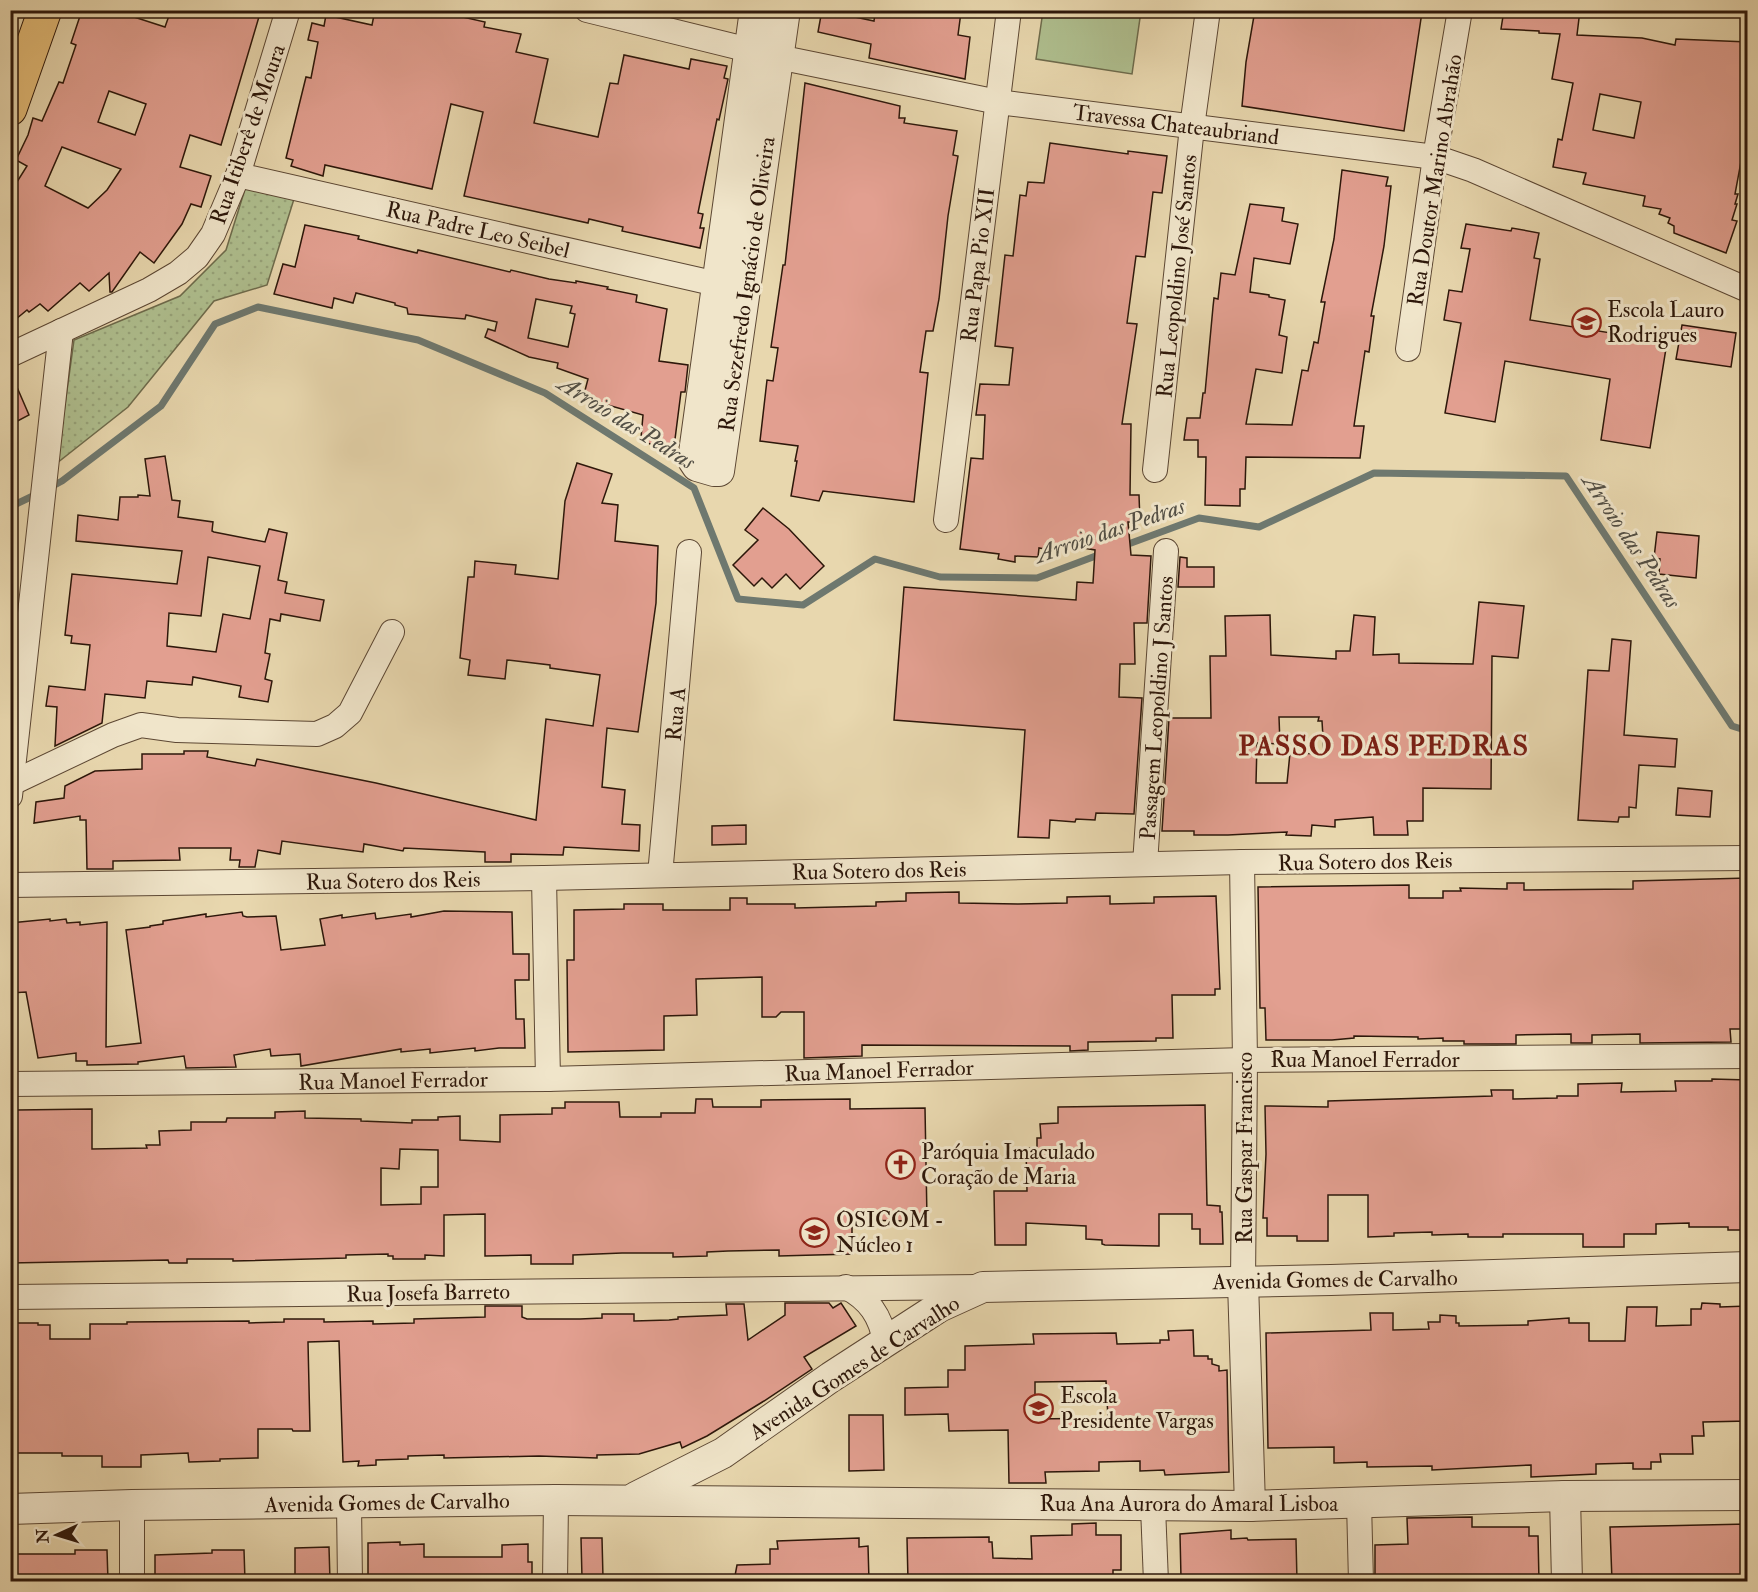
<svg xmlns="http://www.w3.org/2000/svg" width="1758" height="1592" font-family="'IM FELL Double Pica',serif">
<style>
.park{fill:url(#park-dots);stroke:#6e6b4c;stroke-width:1.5}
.pitch{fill:#afbf8f;stroke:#6e6b4c;stroke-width:1.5}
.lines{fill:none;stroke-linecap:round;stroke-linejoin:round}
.stream{stroke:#6e786f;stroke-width:7}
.building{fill:#e29f90;stroke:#2d170a;stroke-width:1.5;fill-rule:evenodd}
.minor-casing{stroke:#5c4733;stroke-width:26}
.tertiary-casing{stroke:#5c4733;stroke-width:32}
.primary-casing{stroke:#2d170a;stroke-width:35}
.minor{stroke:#f0e5ca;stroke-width:24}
.tertiary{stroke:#f0e5ca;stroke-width:30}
.primary{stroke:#e4bc77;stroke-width:33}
.labels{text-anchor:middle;stroke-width:6;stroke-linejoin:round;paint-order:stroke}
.street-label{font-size:22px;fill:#2d170a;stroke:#f0e5ca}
.poi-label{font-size:22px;fill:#2d170a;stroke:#f0e5ca;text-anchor:start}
.water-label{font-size:24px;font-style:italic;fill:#534f45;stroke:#f0e5ca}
.district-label{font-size:28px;font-weight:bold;letter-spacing:1.5px;fill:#7a1f14;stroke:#f0e5ca}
</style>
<defs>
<pattern id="park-dots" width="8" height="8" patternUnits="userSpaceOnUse" patternTransform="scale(1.5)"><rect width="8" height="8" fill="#afbf8f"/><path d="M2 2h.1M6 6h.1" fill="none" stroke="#97a37a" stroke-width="1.8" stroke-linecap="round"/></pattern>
</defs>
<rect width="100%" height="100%" fill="#e8d7ae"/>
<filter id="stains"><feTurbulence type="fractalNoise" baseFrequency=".00333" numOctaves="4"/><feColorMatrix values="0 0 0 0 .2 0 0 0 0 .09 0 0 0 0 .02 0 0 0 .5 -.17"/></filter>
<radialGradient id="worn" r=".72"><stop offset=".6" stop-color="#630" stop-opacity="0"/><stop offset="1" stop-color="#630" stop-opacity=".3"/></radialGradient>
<path class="park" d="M246,186L294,199L267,285L214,301L128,407L57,463L74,340L180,296L226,250Z"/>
<path class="pitch" d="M1043,11H1141L1132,74L1036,59Z"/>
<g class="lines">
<g class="stream">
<path d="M49,488L62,481L161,406L215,324L258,307L418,340L545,393L694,488L738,599L803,605L875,559L940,577L1037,578L1101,554"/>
<path d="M10,507L39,493"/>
<path d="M1123,546L1199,518L1259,527L1374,473L1566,476L1732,726L1748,731"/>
</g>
</g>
<g class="building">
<path d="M82,10H136L134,17L165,27L171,10H261L221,145L190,135L180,167L211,176L201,207L191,204L182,224L154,263L140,252L112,292H110L109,273L89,291L80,283L48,311L40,304L29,312L27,310L10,324V193L27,166L16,160L28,135L33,118L42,121L59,82L63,83L76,45L71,43ZM109,91L146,104L135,135L98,122ZM62,147L121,169L107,190L88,208L45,186Z"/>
<path d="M375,10H459L458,16L485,22L484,27L521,34L516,52L548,59L534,123L598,137L610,83L618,84L624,55L689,69L691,59L727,66L724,78L728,79L719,120L717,119L698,213L703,214L700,228H704L700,248L622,231L623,227L589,219L588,223L464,196L483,112L451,104L432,189L325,165L323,176L291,166L293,160L286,158L306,77L311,78L318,42L308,40L312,23L324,26L326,15L372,25Z"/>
<path d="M822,10L874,21L875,13H881L882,10L961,12L958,35L970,37L965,79L869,58L871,44L818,32Z"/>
<path d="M1255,10L1422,12L1404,131L1242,106L1246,62Z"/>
<path d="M1504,10H1580L1577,35L1642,38L1675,45L1676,39L1748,42V108L1743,151L1735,194H1738L1735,204H1737L1732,220L1737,221L1726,253L1674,233V226L1668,223L1670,218L1659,214L1661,209L1643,206L1645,196L1583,184L1586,173L1553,167L1558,139L1562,140L1573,83L1552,79L1560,34L1539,33V31L1501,29ZM1600,94L1641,102L1634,138L1593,130Z"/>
<path d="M805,83L900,106L899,118H905L904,123L957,131L953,155L958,156L948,216L939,299L933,331H926L920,372L928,373L914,502L823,491L819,501L791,496L797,461H795L798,446L760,441L767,380L773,381L778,348L771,347L783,265H785Z"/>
<path d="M1050,143L1128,154V151L1167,156L1162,193L1153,192L1145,257L1136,256L1127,323L1137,324L1122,424H1131L1130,495H1139L1140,522H1128L1131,555L1151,556L1147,623H1134L1135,664H1120L1119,697L1142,698L1134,814L1096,813L1095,820L1076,819L1075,822L1050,820L1049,838L1018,837L1025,730L894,720L904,587L1076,600L1077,582L1093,583L1095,550L1059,544L1056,551L1039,548L1038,557L1015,556V562L998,559L999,554L960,549L971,458L983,459L985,415H976L980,384L1009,385L1013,348L995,346L1005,255L1013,256L1020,195L1026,196L1028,182L1044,183Z"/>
<path d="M1342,170L1388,177L1386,186H1391L1384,246L1371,316H1374L1369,352L1365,351L1354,426H1364L1360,458L1246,457L1245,489H1240V506L1205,505L1206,457H1198V440H1184L1187,418H1200L1203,393H1205L1213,307L1214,298L1218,299L1221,273L1235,275L1250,204L1284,208L1282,221L1298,224L1290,264L1254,258L1250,292L1269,295V297L1285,300L1279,335L1287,337L1282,373L1256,369L1246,424L1292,425L1302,370L1308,371L1314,342L1318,343L1325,302H1321L1334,239Z"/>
<path d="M1466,224L1511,231L1512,228L1539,233L1534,258L1540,259L1530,320L1667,342L1650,448L1601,440L1610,379L1505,361L1495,422L1445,413L1461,323L1444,320L1449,290L1462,292L1470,249L1461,248Z"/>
<path d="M305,225L359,236L358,239L417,253L418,250L510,272L511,270L549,279L576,283V281L608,287L607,289L637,295L636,302L667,309L659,361L688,365L685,392H681L674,447L650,444L641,438L643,415L583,398L588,379L557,368L558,363L529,357L485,337L488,329L495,331L497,322L466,315L465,319L408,314L407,308L395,305V303L356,293L353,303L334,298L332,308L274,294L283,264L295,267ZM536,299L572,306L570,313L575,314L568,347L528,338Z"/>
<path d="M1682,325L1736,333L1731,367L1676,359Z"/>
<path d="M10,371L29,415L10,425Z"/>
<path d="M165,456L172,500L180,501L178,517L213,522L212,531L214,532L265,542L269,529L287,533L278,580L287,582L285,593L324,600L320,621L281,614L280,621L270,619L265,653L270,654L265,679L272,681L268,702L239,697L241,686L193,677L192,685L147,681L145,698L105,694L102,723L55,746L57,707L46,706L49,686L85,690L90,645L71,643L72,636L65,635L72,574L177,584L182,551L76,541L78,515L118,520L120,497H138V495L150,496L145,459ZM208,557L260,566L250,619L223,614L216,652L167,646L169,613L201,616Z"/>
<path d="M577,463L612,474L602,503L618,505L615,541L658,546L656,603L638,732L607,728L602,787L625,790L622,824L640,825L639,851L564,847L563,855L511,854V862H485V852L404,848L403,851L364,844L363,852L282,841L280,854L258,850L255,867H239L240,860H230L231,848H179L180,860L113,861V869H87L86,820H80V816L34,823L36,802L64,798L65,786L95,771L142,769V754H184V751H208L207,757L255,766L257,759L376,783L536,820L546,719L593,726L600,675L550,668V665L507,660L505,679L468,675L470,660L460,658L468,577H474L475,561L516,565L515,574L558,579L565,501Z"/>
<path d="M763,508L789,529L824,566L800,589L786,574L772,588L762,578L754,586L733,565L758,540L745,530Z"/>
<path d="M1657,532L1699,536L1696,578L1659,574L1660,559L1654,558Z"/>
<path d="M1180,557L1187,558V567H1214V587H1178Z"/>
<path d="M1479,602L1524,606L1518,658L1492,656L1491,789L1423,788V821H1407L1408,835H1374L1373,817L1335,820V827L1312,825L1311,836L1286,835L1287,832L1228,835H1194V831H1162L1169,718H1211L1210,656H1226L1225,616L1270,615L1271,655L1336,659V651H1350L1354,615L1375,617L1373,655L1399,654V663L1473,664ZM1279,717H1319L1318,721H1322L1324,754L1290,753L1287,783H1256L1257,743L1280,744Z"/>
<path d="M1612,639L1631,641L1624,735L1677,739L1675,767L1639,765L1636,808L1629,807V817H1619L1618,822L1578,820L1588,670L1609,671Z"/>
<path d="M1678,788L1712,791L1710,817L1676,815Z"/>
<path d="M746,825V844L712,845V826Z"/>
<path d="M1748,878V1029H1730L1731,1042L1640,1043V1034L1592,1035V1043H1571V1034L1516,1035V1044H1464V1041H1443V1038L1418,1039V1037L1354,1036V1038L1332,1040H1266L1265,1008H1260L1258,887L1409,885V898H1443V891H1461L1460,888L1507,889V883H1524V890L1633,889V881Z"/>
<path d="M959,892V903L1018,904L1067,903V897L1110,896V904L1154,903V897L1216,896L1220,989H1215V995H1172L1173,1038H1156V1041L1088,1042V1050L1070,1051V1046L862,1045V1056L804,1058V1012H781L776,1017H762V977L696,979L697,1015L664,1016V1050L568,1052L567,960H574V910L624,909V904H663V910H730V898H747V904H795V908L876,906V902L906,901V893Z"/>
<path d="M444,911L512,912L513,954H529V980H515L516,1019H524L525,1048H499L475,1051V1048L430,1053V1049L401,1052V1049L301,1066L300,1054L271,1056L270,1049L234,1055L236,1067L186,1068L184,1056L138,1062V1064L87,1065V1061H76V1053L38,1058L26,992L10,993V923L50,919V921L66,919L67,923L80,922V925L107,922L106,1047L141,1043L126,930L150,927V926L163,924V921L206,914V917L242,912L243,916L247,917L276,916L281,950L325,945L320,919L342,915V918L375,913L376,919L411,914V917Z"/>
<path d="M1712,1079L1748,1080V1230H1728V1227H1689V1223L1656,1224V1234H1624V1247H1583V1234H1503V1237H1468V1234L1432,1235V1232L1394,1233V1236L1368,1237V1195H1328V1241H1297V1236H1267V1218H1263L1266,1154L1265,1106L1328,1107V1101L1492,1096L1491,1090H1513V1099L1557,1098V1096H1578V1084L1622,1083L1621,1092L1676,1091L1675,1081H1712Z"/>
<path d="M696,1099H712L713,1107H761V1100L850,1099V1109L925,1108L927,1219L910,1220V1221L852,1220V1254L779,1256V1250L728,1251L707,1252V1256L673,1257V1253H622L573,1255V1264H531V1255L485,1256V1214L444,1215V1256L425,1255V1259H393V1256H388V1254L346,1255V1258L233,1261V1259H187V1263H169L168,1260L10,1263V1120H17V1110L92,1109V1149L147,1148L146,1145H160L159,1131L191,1130V1122H226L227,1118H275V1112L305,1111V1118L361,1119V1121L412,1123V1120H438V1117L460,1116V1140L500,1142V1115L552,1114V1108H565V1102H619L620,1117H661V1113H695ZM400,1149L438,1150V1187H421V1204L381,1205V1168L399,1169Z"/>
<path d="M1205,1105L1207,1205L1220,1206V1212H1222L1223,1244H1200V1229H1192V1214H1159V1246L1105,1245L1102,1244V1240L1086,1239V1226L1026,1223V1245H995L994,1191H1027L1026,1148H1037V1138H1041L1040,1124L1058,1123V1107Z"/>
<path d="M785,1303H829L833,1308L841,1303L856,1326L804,1357L812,1369L764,1401L707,1436L682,1448L680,1442L639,1454L597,1455V1458L539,1456L444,1458V1455L408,1456V1459L376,1460V1465L358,1466L359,1461L343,1462L339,1341L308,1342L310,1431H293L292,1429H258V1458L220,1459V1461L189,1462L188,1453L141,1455V1467H102V1456H62V1453H10V1323H38V1325H50V1339H90V1324H127V1322L249,1321V1323L284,1322V1319H324V1322L373,1321V1324L414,1323V1319L485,1317V1306H522V1317L527,1319H580L602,1318V1314H634V1321L669,1320L678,1319V1317L727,1315L726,1304H744L748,1340L785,1315Z"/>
<path d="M1702,1303L1720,1304V1307L1748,1306V1421L1703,1422L1704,1436H1692L1693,1454H1660L1661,1462H1651V1469H1633V1463L1596,1464V1474L1531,1477V1465L1432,1470V1466L1367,1467V1462L1334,1463V1447L1268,1448L1266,1333L1371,1330L1370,1313H1393V1330L1429,1329L1428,1322H1440V1315L1456,1316V1323H1459V1326L1528,1325V1321L1569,1318V1323H1589V1341H1625L1627,1307H1657L1656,1326L1691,1325V1309H1701Z"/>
<path d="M1193,1330L1194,1356H1208V1359H1212V1364L1219,1366V1371L1227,1370L1229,1472L1165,1475L1164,1470L1140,1471V1461L1099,1462V1471L1045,1472L1046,1483H1009L1008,1430L949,1431L948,1414L905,1415V1388L948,1387V1370H965V1346L1034,1344L1033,1334L1116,1333L1117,1344L1160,1343V1340H1169L1168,1331ZM1106,1381L1108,1418L1035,1419V1382Z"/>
<path d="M849,1415H883L884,1470L849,1471Z"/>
<path d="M1472,1517V1527H1529V1536H1538L1539,1581H1375V1545L1408,1544L1407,1518Z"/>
<path d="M1096,1523V1535H1121V1570H1113V1581H1078V1578L1045,1579L1044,1581H908L907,1538L989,1537V1542H992L993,1558L1032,1559L1031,1536L1072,1535V1524Z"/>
<path d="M1748,1524V1581H1612L1610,1527Z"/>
<path d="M1231,1530V1539L1247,1538L1248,1540L1296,1539L1297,1581H1197V1577L1181,1578L1180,1534Z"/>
<path d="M581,1538H602L603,1578H582Z"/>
<path d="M859,1538V1547L868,1546L869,1581H734L737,1565L770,1564V1549H778L777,1541Z"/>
<path d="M400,1542V1545L424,1544V1557H502V1545L528,1544V1562H532V1581H368V1543Z"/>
<path d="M329,1547L330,1581H295V1548Z"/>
<path d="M75,1550H107L108,1581H10V1554H75Z"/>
<path d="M212,1550H244L245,1581H155V1555L212,1553Z"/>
</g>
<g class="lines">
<defs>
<g id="minor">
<path d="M587,10L778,57L998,102L1435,157L1473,170L1748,290"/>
<path d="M238,175L717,284"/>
<path d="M1408,349L1435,157L1460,10"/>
<path d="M10,355L149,290L178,273L197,257L213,234L238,175L288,10"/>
<path d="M1155,470L1192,127L1208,10"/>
<path d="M946,520L1009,10"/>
<path d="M10,784L113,735L141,725L177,730L317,734L335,726L350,713L392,632"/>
<path d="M10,796L61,331"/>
<path d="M1242,862L1245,1060L1243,1282"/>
<path d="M1145,864L1166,551"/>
<path d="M660,875L689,552"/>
<path d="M544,878L548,1079"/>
<path d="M10,885L544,878L1242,862L1748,858"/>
<path d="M10,1084L548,1079L1245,1060L1748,1056"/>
<path d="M846,1287C869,1299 881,1316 885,1342"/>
<path d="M10,1297L980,1287"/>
<path d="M1359,1502L1361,1582"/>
<path d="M349,1504L350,1582"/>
<path d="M1153,1507L1156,1582"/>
<path d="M132,1582V1505"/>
<path d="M555,1582L556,1500"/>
</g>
<g id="tertiary">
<path d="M755,10L693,460L697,466L714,471H719L785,10"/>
<path d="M1243,1282L1250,1506"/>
<path d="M1565,1496L1567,1582"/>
<path d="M636,1497L723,1453L831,1377L939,1307L983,1287L1331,1280L1748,1267"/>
<path d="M10,1509L132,1505L556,1500L1250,1506L1565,1496L1748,1495"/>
</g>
<path id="primary" d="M10,109L45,10"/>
</defs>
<use href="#minor" class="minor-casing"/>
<use href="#tertiary" class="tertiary-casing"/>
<use href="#primary" class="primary-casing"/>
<use href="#minor" class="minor"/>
<use href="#tertiary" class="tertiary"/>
<use href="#primary" class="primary"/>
</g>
<defs>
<symbol id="school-ring" viewBox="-11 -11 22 22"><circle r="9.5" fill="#f0e5ca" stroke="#8f2418" stroke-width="1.5"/><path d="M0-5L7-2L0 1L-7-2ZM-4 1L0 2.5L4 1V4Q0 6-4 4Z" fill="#8f2418"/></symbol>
<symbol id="church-ring" viewBox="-11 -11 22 22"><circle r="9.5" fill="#f0e5ca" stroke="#8f2418" stroke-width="1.5"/><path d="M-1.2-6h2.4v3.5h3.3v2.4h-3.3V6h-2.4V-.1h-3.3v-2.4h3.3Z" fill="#8f2418"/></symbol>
</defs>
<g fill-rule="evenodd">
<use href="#school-ring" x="1570" y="306" width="33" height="33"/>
<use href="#church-ring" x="884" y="1148" width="33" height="33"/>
<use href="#school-ring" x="798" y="1216" width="33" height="33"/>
<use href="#school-ring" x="1022" y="1392" width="33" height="33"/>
</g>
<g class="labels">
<g class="street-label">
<text transform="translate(1176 124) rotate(7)" y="8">Travessa Chateaubriand</text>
<text transform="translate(247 134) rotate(-71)" y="8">Rua Itiberê de Moura</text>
<text transform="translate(1434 180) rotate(-81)" y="8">Rua Doutor Marino Abrahão</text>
<text transform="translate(478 229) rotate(13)" y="8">Rua Padre Leo Seibel</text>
<text transform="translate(977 265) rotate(-83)" y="8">Rua Papa Pio XII</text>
<text transform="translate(1176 276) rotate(-84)" y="8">Rua Leopoldino José Santos</text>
<text transform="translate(746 284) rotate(-82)" y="8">Rua Sezefredo Ignácio de Oliveira</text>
<text transform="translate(1156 708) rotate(-86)" y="8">Passagem Leopoldino J Santos</text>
<text transform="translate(675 714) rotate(-85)" y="8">Rua A</text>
<text transform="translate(1365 861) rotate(-1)" y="8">Rua Sotero dos Reis</text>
<text transform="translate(879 870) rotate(-1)" y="8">Rua Sotero dos Reis</text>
<text transform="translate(393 880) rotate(-1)" y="8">Rua Sotero dos Reis</text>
<text x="1365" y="1067">Rua Manoel Ferrador</text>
<text transform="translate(879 1070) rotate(-2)" y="8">Rua Manoel Ferrador</text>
<text transform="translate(393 1080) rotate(-1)" y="8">Rua Manoel Ferrador</text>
<text transform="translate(1244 1148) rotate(-90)" y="8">Rua Gaspar Francisco</text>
<text transform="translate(1335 1279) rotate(-1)" y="8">Avenida Gomes de Carvalho</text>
<text transform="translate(428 1292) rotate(-1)" y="8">Rua Josefa Barreto</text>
<text transform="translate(854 1367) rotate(-33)" y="8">Avenida Gomes de Carvalho</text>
<text transform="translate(387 1502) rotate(-1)" y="8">Avenida Gomes de Carvalho</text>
<text x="1189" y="1511">Rua Ana Aurora do Amaral Lisboa</text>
</g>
<g class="poi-label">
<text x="1607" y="317">Escola Lauro<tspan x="1607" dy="25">Rodrigues</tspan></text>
<text x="921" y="1159">Paróquia Imaculado<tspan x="921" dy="25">Coração de Maria</tspan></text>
<text x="836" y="1227">OSICOM -<tspan x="836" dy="25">Núcleo 1</tspan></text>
<text x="1060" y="1403">Escola<tspan x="1060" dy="25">Presidente Vargas</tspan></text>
</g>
<g class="water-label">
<text transform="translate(627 422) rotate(32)" y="8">Arroio das Pedras</text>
<text transform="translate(1110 530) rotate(-19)" y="8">Arroio das Pedras</text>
<text transform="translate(1632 541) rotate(56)" y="8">Arroio das Pedras</text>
</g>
<g class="district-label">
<text x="1384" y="755">PASSO DAS PEDRAS</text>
</g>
</g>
<rect width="1758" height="1592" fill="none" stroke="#e8d7ae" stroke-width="36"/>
<rect x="12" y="12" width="1734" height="1568" fill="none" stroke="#2d170a" stroke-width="3"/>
<rect x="18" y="18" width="1722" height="1556" fill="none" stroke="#2d170a" stroke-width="1.5"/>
<g transform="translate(57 1535) rotate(266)" stroke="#f0e5ca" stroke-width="4.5" paint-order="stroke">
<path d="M0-4.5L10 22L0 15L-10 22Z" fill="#2d170a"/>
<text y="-9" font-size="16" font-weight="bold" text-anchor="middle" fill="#2d170a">N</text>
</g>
<rect width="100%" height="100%" filter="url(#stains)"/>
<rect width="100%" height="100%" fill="url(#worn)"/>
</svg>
